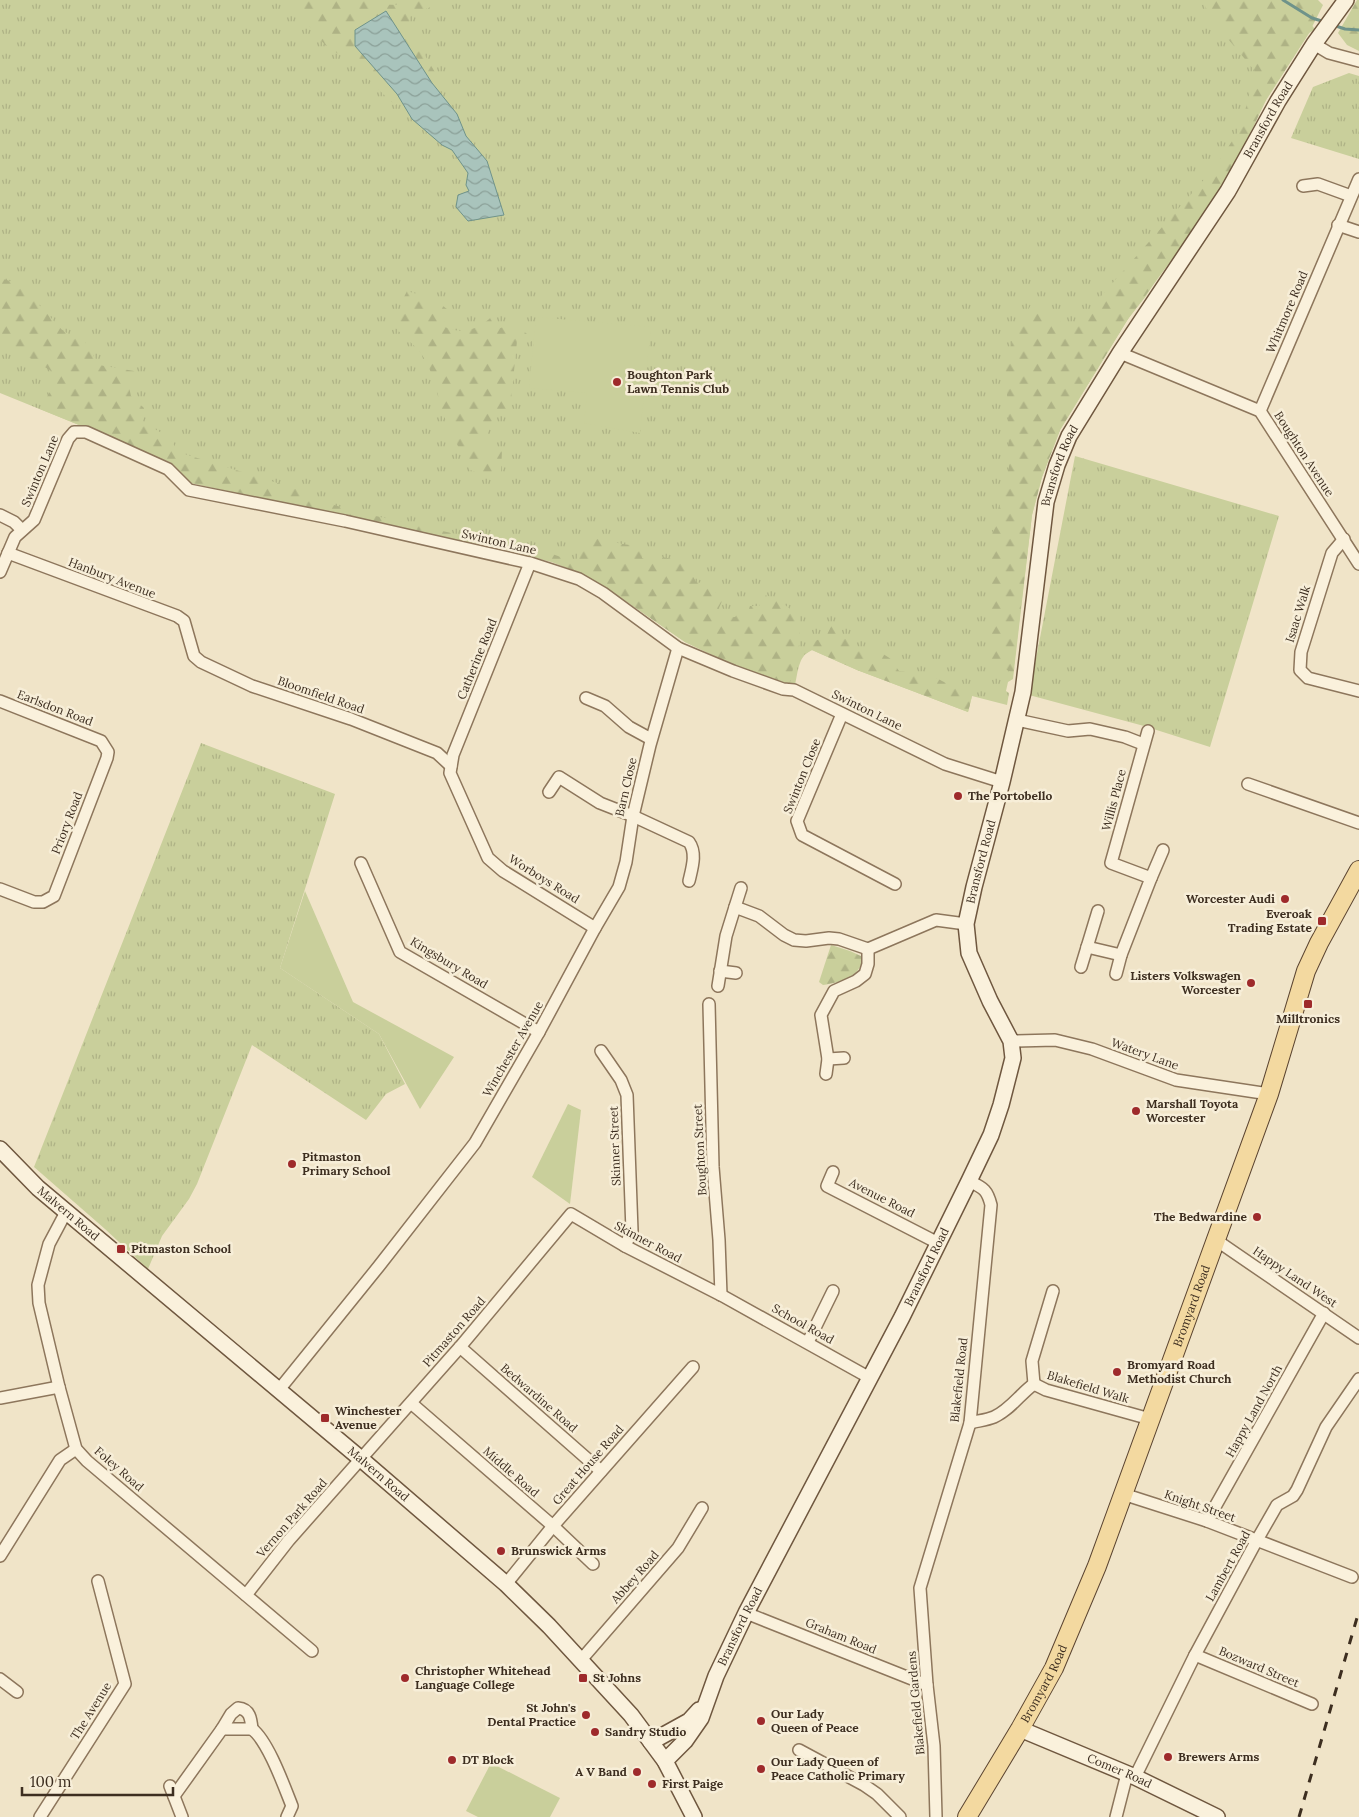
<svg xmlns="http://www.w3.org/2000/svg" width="1359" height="1817" font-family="Lora,serif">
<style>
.grass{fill:url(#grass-tufts)}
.forest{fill:url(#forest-firs)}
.garden{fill:#c9cf9b}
.water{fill:url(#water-waves);stroke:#6f938a}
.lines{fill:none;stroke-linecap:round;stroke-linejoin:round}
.stream{stroke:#6f938a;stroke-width:3}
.street-casing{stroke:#8d765c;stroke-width:14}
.secondary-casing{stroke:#6f573f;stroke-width:18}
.primary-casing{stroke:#5b4430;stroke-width:20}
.street{stroke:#faf1dc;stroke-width:11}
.secondary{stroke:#faf1dc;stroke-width:15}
.primary{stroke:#f3d9a0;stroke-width:18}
.rail{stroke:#3d2e20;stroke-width:3;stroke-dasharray:9 9;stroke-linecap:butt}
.poi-dot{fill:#9e2a2b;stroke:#f7eed8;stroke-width:2}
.labels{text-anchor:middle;stroke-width:5;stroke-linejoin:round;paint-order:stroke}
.street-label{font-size:12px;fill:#3d2e20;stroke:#f7eed8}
.poi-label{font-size:12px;font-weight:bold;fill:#3d2e20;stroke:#f7eed8;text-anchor:start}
</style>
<defs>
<pattern id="grass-tufts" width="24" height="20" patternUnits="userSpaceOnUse" patternTransform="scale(1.25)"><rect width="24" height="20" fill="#c9cf9b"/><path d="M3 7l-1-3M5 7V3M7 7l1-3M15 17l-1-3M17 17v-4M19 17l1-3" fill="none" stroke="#aeb285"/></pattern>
<pattern id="forest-firs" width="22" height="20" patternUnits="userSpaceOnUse" patternTransform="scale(1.25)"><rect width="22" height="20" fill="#c9cf9b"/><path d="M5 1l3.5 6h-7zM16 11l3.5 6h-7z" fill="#aeb285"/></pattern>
<pattern id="water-waves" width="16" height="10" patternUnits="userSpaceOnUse" patternTransform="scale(1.25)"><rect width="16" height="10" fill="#a9c4bc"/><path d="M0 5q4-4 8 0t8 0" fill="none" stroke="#8ba098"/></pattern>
</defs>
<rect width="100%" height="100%" fill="#f0e4c8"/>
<g class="grass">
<path d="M0,0H1275L1309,22L1314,28L1316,29L1309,33L1266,100L1250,131L1146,296L1128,319L1060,430L1042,477L1032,515L1013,679L1008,682L1006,691L1009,693L1007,705L972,696L968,712L857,670L812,650C798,655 798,673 795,685H789L736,666L685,642L607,588L578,572L552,562L492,546L462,541L191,483L170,462L0,393Z"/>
<path d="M1349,73L1359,76V159L1291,138L1313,87Z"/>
<path d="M1075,456L1279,516L1210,747L1144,726L1029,695Z"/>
<path d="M201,743L335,794L280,968L379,1034L405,1084L386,1094L366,1120L252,1045L197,1184L189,1199L162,1236L148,1269L105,1229L34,1167Z"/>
</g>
<g class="forest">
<path d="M287,0H379L376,4L396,5L401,0H430L438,4L411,15L407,25L436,74L432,83L386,11L355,46L397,94L402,102L395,105L378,89L358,67L325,45Z"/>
<path d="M1202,0H1318L1323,5L1309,33L1266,100L1234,168L1201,220L1128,319L1060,430L1042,477L1032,515L1013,673L988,660L992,535L1009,471L1008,410L1005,361L1018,328L1032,303L1072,329L1216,166L1241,127L1255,71L1212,20Z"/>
<path d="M1357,0H1359V51L1347,45L1338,33Z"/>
<path d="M0,278L20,284L63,331L85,342L99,365L134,371L137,375L129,387L131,396L144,408L143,422L170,438L178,452L303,491L334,505L358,512L469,537L490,539L538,549L575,562L588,538C605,538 620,546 637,545L643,550L642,558C667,555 685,558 696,582L706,584L723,599L719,608L721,618L735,617L739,613L747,614L750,606H759L766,595L785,605L800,617L799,645L789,685L736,666L685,642L607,588L578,572L552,562L492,546L462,541L191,483L170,462L40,409L51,390L53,372L0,340Z"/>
<path d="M407,291L434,299L452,313L442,325C457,336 480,330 492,316L500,328L516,324L528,335L531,342L517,341L510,411L493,418L482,447L491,451L502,450L501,473L485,475L470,470C461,451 450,432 443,413C437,393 433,369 420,352C409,338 395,334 391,316L400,314L401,303Z"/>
<path d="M831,626L837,628L841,636L867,652H880L891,659L899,671L924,672L972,696L968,712L857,670L812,650L804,655L809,643L826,637Z"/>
<path d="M831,945L850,951L863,957C860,978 842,982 823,985L819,982Z"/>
</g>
<g class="garden">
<path d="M536,317L651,327L640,433L584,423L587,393L529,388Z"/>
<path d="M305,891L353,1002L454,1057L420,1109L379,1034L280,968Z"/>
<path d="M568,1104L581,1110L570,1204L532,1177Z"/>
<path d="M491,1763L560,1798L550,1817H478L466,1811Z"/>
</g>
<path class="water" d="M386,11L432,83L457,114L466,136L487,161L504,215L468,221L456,207L458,195L469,191L466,185L468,173L452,150L442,145L412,119L397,94L355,46V30Z"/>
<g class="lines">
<g class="stream">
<path d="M1283,0L1312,18L1325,22"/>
<path d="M1333,25L1345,29L1359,30"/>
</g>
<defs>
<g id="street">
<path d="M1314,44L1329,53L1359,61"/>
<path d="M1303,186L1318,184L1351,196"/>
<path d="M1338,225L1359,232"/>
<path d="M1120,353L1260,411L1359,564"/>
<path d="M1260,411L1359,179"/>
<path d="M0,515L14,522L22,530"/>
<path d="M1344,539L1332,553L1301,652L1300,670L1308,678L1359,691"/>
<path d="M8,553L177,616L184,621L194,656L201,662L252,686L351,719L437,753L451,766"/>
<path d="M530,563L453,755L450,773L488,858L503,871L595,928"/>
<path d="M0,572L15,537L34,520L68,439L74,432H86L168,469L189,490L345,521L530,563L579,579L603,593L678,648L733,671L783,689L794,690L945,764L1002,782"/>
<path d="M586,698L605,706L629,727L651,739"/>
<path d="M0,701L101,741L108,752L107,758L54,896L43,902H34L0,889"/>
<path d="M842,714L797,821L802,835L895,884"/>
<path d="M1017,720L1068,731L1090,729L1125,737L1143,744"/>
<path d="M1248,784L1359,823"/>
<path d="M549,792L559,777L600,803L633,816L689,842C697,853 692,868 689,881"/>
<path d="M361,863L400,952L539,1032"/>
<path d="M1151,878L1163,850"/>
<path d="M735,907L741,888"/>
<path d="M1087,947L1121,955L1151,878L1111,863L1148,731"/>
<path d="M1081,967L1098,911"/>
<path d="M720,971L736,973"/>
<path d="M1116,974L1121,955"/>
<path d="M718,986L726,936L735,907L759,916L784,935L794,940L806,941L829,938L839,939L868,949L936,920L966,924"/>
<path d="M709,1004L713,1167L719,1240L721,1295"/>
<path d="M1011,1041L1055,1040L1092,1049L1176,1080L1269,1094"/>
<path d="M601,1051L621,1080L627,1095L632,1231L625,1246"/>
<path d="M828,1059L844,1058"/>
<path d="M826,1074L828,1059L821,1015L834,991L856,981L865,974L868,964V949"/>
<path d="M833,1172L827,1186L938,1243"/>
<path d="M66,1212L49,1244L38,1285L39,1303L59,1387L76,1449L87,1461L312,1651"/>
<path d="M1216,1240L1359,1338"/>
<path d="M808,1342L833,1291"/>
<path d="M460,1347L601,1471"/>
<path d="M1034,1384L1032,1361L1053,1291"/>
<path d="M278,1391L379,1266L475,1143L539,1032L595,928L619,887L626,862L633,816L650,745L678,648"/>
<path d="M0,1398L59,1387"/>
<path d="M411,1403L553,1526L593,1564"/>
<path d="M970,1423C977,1421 987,1420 994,1417C1010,1410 1020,1394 1034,1384L1046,1390L1150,1419"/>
<path d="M1123,1494L1207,1521L1352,1577"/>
<path d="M1207,1521L1324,1313"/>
<path d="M0,1556L60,1460L76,1449"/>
<path d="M506,1584L553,1526L693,1367"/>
<path d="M246,1595L289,1540L460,1347L571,1214L625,1246L721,1295L870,1378"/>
<path d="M746,1613L927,1685"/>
<path d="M1195,1655L1312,1704"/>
<path d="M581,1660L678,1548L702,1508"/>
<path d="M0,1679L17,1692"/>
<path d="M238,1708C250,1709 251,1719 252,1729H222L231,1714Z"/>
<path d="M252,1729C268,1741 284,1786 292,1806L287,1817"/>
<path d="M799,1750L864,1785L877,1794L900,1817"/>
<path d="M1135,1777L1195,1655L1257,1540L1277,1505L1293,1496L1297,1490L1326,1427L1359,1379"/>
<path d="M170,1786L182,1817"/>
<path d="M174,1796L222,1729"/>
<path d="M40,1817L125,1684L98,1581"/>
<path d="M936,1817L934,1746L927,1685L920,1588L970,1423L991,1205C987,1189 983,1188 969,1181"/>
<path d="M1116,1817L1127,1774"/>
</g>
<g id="secondary">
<path id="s1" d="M0,1149L38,1188L361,1459L506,1584L549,1626L631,1715L665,1761L694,1817"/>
<path id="s2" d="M1020,1729L1135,1777L1217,1817"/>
<path d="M651,1742L689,1721L699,1710"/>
<path id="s3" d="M665,1761L685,1741L701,1718L716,1676L746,1613L902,1317L969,1181L991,1135L1001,1105L1013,1058L1011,1041L990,1001L969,953L966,924L974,887L1002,782L1023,692L1046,502L1057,465L1069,436L1120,353L1228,191L1278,101L1314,44L1346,0"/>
</g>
<g id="primary">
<path id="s4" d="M967,1817L1020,1729L1054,1668L1097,1566L1269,1094L1306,971L1319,943L1359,870"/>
</g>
</defs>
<use href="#street" class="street-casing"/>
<use href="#secondary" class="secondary-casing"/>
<use href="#primary" class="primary-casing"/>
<use href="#street" class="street"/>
<use href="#secondary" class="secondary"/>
<use href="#primary" class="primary"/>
<path class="rail" d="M1299,1817L1359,1611"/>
</g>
<g class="poi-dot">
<circle cx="617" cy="382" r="5"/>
<circle cx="958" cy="796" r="5"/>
<circle cx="1285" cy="899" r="5"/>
<rect x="1317" y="916" width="10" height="10" rx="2.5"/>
<circle cx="1251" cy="983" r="5"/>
<rect x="1303" y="999" width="10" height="10" rx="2.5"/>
<circle cx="1136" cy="1111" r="5"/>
<circle cx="292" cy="1164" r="5"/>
<circle cx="1257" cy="1217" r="5"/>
<rect x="116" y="1244" width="10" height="10" rx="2.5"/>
<circle cx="1117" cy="1372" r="5"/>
<rect x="320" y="1413" width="10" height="10" rx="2.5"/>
<circle cx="501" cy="1551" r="5"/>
<circle cx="405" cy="1678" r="5"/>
<rect x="578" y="1673" width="10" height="10" rx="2.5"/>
<circle cx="586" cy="1715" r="5"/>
<circle cx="761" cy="1721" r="5"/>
<circle cx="595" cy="1732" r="5"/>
<circle cx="1168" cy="1757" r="5"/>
<circle cx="452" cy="1760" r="5"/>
<circle cx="761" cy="1769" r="5"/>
<circle cx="637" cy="1772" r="5"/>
<circle cx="652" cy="1784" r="5"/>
</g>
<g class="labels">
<g class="street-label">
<text dy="4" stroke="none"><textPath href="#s3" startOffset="1806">Bransford Road</textPath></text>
<text transform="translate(1287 312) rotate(-67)" y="4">Whitmore Road</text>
<text transform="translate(1304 454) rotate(57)" y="4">Boughton Avenue</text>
<text dy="4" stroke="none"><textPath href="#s3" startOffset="1401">Bransford Road</textPath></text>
<text transform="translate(40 471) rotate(-67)" y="4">Swinton Lane</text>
<text transform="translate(499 542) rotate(13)" y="4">Swinton Lane</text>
<text transform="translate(112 578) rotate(21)" y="4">Hanbury Avenue</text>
<text transform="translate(1298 614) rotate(-73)" y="4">Isaac Walk</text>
<text transform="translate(477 659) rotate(-68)" y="4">Catherine Road</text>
<text transform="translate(321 695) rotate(19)" y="4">Bloomfield Road</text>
<text transform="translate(55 708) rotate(21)" y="4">Earlsdon Road</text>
<text transform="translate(867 710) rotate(26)" y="4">Swinton Lane</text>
<text transform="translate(802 776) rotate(-68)" y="4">Swinton Close</text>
<text transform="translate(626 787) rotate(-77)" y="4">Barn Close</text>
<text transform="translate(1114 800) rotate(-75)" y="4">Willis Place</text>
<text transform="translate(67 823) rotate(-69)" y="4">Priory Road</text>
<text dy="4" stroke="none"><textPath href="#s3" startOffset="996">Bransford Road</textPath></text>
<text transform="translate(544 879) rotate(32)" y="4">Worboys Road</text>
<text transform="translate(449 963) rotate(31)" y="4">Kingsbury Road</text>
<text transform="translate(513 1049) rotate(-60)" y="4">Winchester Avenue</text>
<text transform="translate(1145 1054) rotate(20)" y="4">Watery Lane</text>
<text transform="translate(615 1146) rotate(-92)" y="4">Skinner Street</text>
<text transform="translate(700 1150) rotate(-93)" y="4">Boughton Street</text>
<text transform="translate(882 1198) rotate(27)" y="4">Avenue Road</text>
<text dy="4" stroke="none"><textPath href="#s1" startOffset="94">Malvern Road</textPath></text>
<text transform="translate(648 1242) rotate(28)" y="4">Skinner Road</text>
<text dy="4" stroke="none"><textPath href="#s3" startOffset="561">Bransford Road</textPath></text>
<text transform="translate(1295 1277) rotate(34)" y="4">Happy Land West</text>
<text dy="4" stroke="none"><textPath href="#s4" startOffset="560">Bromyard Road</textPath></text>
<text transform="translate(803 1324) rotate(29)" y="4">School Road</text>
<text transform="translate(454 1332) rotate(-49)" y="4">Pitmaston Road</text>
<text transform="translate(959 1380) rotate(-84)" y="4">Blakefield Road</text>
<text transform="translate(1088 1387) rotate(17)" y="4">Blakefield Walk</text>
<text transform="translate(539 1398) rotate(41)" y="4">Bedwardine Road</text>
<text transform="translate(1254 1411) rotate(-61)" y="4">Happy Land North</text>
<text transform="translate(588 1465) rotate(-49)" y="4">Great House Road</text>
<text transform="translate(119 1469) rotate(41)" y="4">Foley Road</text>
<text transform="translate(511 1472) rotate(41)" y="4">Middle Road</text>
<text dy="4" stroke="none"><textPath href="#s1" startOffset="499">Malvern Road</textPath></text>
<text transform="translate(1200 1506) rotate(19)" y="4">Knight Street</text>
<text transform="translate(292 1518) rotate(-49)" y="4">Vernon Park Road</text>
<text transform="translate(1228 1566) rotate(-61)" y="4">Lambert Road</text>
<text transform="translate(635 1577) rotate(-49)" y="4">Abbey Road</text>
<text dy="4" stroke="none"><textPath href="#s3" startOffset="156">Bransford Road</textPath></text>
<text transform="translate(841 1636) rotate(22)" y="4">Graham Road</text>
<text transform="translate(1259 1667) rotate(23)" y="4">Bozward Street</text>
<text dy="4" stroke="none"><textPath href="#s4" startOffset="154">Bromyard Road</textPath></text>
<text transform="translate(916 1703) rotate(-95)" y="4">Blakefield Gardens</text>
<text transform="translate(91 1711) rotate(-58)" y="4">The Avenue</text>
<text dy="4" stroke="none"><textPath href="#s2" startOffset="108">Comer Road</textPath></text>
</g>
<g class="poi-label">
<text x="627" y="379">Boughton Park<tspan x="627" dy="14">Lawn Tennis Club</tspan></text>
<text x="968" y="800">The Portobello</text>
<text x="1275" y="903" text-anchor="end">Worcester Audi</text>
<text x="1312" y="918" text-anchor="end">Everoak<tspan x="1312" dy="14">Trading Estate</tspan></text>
<text x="1241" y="980" text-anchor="end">Listers Volkswagen<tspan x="1241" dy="14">Worcester</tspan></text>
<text x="1308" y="1023" text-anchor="middle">Milltronics</text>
<text x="1146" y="1108">Marshall Toyota<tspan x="1146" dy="14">Worcester</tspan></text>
<text x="302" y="1161">Pitmaston<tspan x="302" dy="14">Primary School</tspan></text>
<text x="1247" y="1221" text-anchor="end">The Bedwardine</text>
<text x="131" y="1253">Pitmaston School</text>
<text x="1127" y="1369">Bromyard Road<tspan x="1127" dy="14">Methodist Church</tspan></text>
<text x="335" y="1415">Winchester<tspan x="335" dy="14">Avenue</tspan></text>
<text x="511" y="1555">Brunswick Arms</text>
<text x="415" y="1675">Christopher Whitehead<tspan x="415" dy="14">Language College</tspan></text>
<text x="593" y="1682">St Johns</text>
<text x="576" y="1712" text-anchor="end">St John's<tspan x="576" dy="14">Dental Practice</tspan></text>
<text x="771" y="1718">Our Lady<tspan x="771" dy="14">Queen of Peace</tspan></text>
<text x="605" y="1736">Sandry Studio</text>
<text x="1178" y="1761">Brewers Arms</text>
<text x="462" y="1764">DT Block</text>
<text x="771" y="1766">Our Lady Queen of<tspan x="771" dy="14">Peace Catholic Primary</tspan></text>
<text x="627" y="1776" text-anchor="end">A V Band</text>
<text x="662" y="1788">First Paige</text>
</g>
</g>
<path d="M22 1787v8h151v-8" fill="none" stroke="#3d2e20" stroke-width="2.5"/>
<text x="30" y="1787" font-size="15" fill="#3d2e20" stroke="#f7eed8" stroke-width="4" paint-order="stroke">100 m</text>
</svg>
